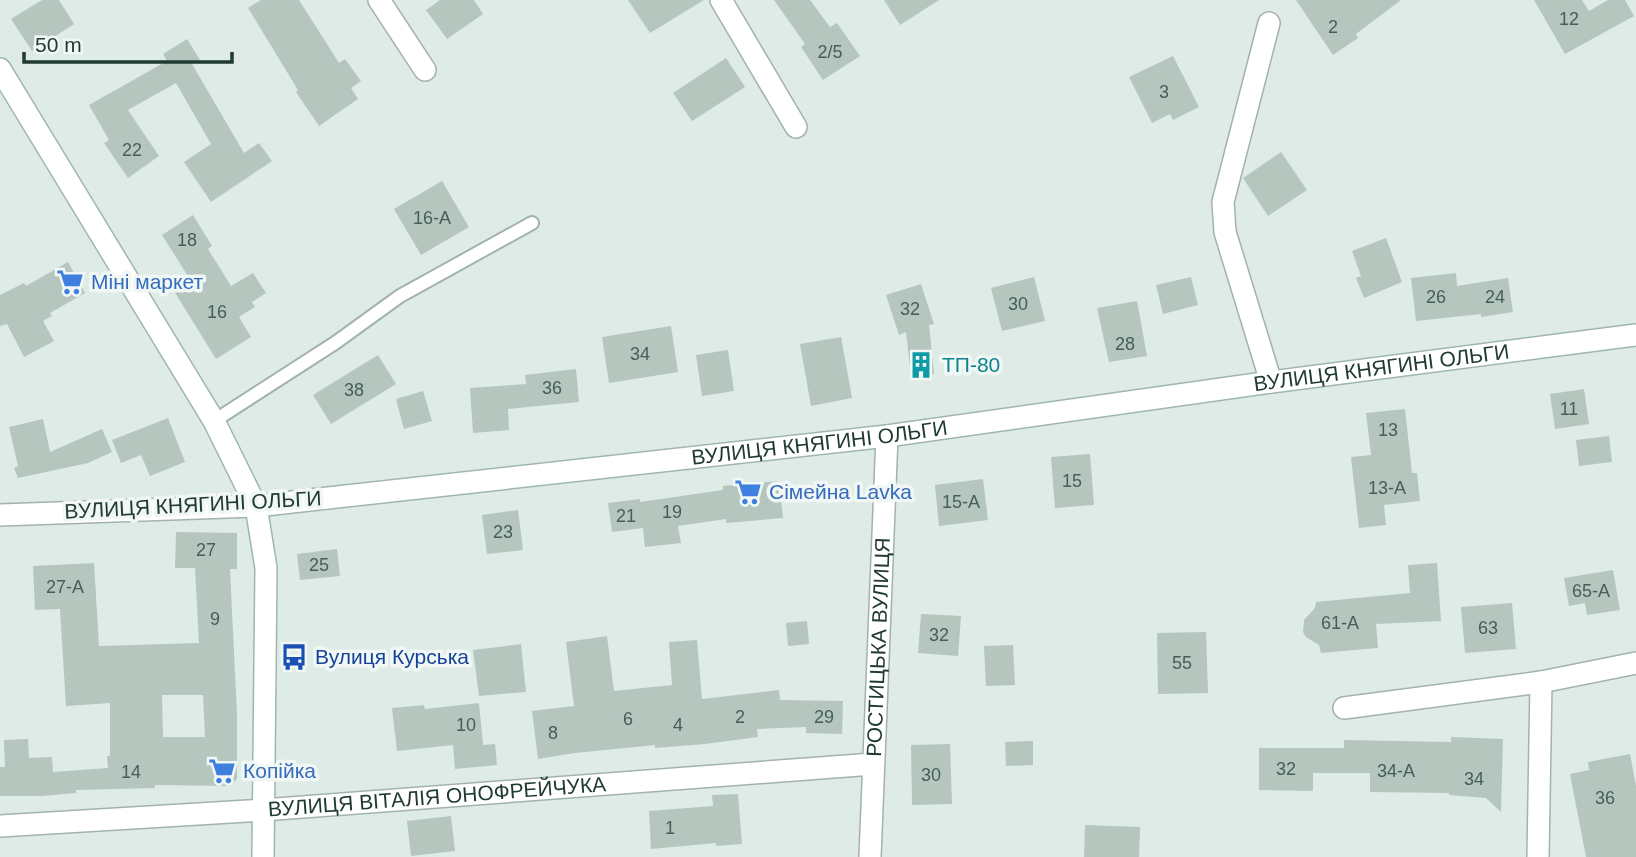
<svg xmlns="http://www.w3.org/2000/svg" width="1636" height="857" font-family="Helvetica,sans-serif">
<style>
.building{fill:#b5c6bf;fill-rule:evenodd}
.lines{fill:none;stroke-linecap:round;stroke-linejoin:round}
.lane-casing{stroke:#a2b3ad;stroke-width:16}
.street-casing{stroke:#a2b3ad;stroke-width:24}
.secondary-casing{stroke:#9eb7ae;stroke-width:24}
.lane{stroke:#fff;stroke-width:12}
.street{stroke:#fff;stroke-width:21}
.secondary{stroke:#fff;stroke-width:21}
.labels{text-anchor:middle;stroke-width:7;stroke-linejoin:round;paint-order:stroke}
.number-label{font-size:18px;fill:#455e57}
.shop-label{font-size:21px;fill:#366cbe;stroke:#f0f7f4;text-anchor:start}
.culture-label{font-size:21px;fill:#0d838f;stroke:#f0f7f4;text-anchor:start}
.street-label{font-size:21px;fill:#203b34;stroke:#f0f7f4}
.transit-label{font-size:21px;fill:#164399;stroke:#f0f7f4;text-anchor:start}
</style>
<rect width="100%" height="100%" fill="#dfebe6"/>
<g class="building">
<path d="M42,0H59L74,24L32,51L11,19Z"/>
<path d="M261,0H299L339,63L345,59L361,81L351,88L358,99L319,126L296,92L298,90L248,8Z"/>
<path d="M440,0H474L483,14L447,39L426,10Z"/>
<path d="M628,0H704L650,33Z"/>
<path d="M774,0H810L830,27L837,23L860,56L823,80L801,47L805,44Z"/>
<path d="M884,0H939L900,25Z"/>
<path d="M1296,0H1401L1356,34L1358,38L1333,55Z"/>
<path d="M1534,0H1582L1589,11L1608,0H1625L1634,16L1565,54Z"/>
<path d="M187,39L200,60L192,64L244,153L259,143L272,161L211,202L184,162L211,144L176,83L128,110L159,156L128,178L104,143L109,140L89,105L167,61L163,54Z"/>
<path d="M1173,56L1199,107L1173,120L1170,114L1152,123L1129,77Z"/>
<path d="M726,58L745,87L692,121L673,93Z"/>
<path d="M1281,152L1307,190L1268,216L1243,178Z"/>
<path d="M442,181L469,227L421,255L394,209Z"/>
<path d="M193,215L212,246L208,249L231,286L253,273L266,293L252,302L255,307L239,317L251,337L216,359L174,291L191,281L162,235Z"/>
<path d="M1386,238L1402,282L1364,298L1356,278L1361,276L1352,251Z"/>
<path d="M68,262L85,293L50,313L52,316L43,321L54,341L24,357L7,324L0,326V295L24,283L26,286Z"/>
<path d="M1456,273L1457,286L1508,278L1513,312L1481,317V314L1416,321L1411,278Z"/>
<path d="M1034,277L1045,321L1002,331L991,288Z"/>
<path d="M1191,277L1198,305L1163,314L1156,285Z"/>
<path d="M921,284L934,324L929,325L934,374L911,376L906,332L899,335L886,295Z"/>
<path d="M1137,301L1147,356L1109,362L1097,308Z"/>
<path d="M671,326L678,372L609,383L602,337Z"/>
<path d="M841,337L852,398L811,406L800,344Z"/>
<path d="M728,350L734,391L702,396L696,355Z"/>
<path d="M378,355L396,384L331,424L313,395Z"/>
<path d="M576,369L579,402L508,409L509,430L473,433L470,388L526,384L525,375Z"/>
<path d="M1584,389L1589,424L1555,429L1550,394Z"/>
<path d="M423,391L432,421L404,429L396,399Z"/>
<path d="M1405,409L1412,473H1417L1420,501L1384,505L1386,525L1359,528L1351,457L1371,455L1366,413Z"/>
<path d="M168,418L185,462L150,476L141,455L121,463L112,440Z"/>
<path d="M43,419L50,452L102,429L112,452L88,463L18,478L14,468L18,466L9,427Z"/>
<path d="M1609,436L1612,462L1579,466L1576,440Z"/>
<path d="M1090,454L1094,505L1055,508L1051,457Z"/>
<path d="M983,479L988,520L939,526L935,485Z"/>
<path d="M779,481L783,518L726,523V519L678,526L681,543L645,547L643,528L612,532L608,503L640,499V502L723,490V486Z"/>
<path d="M518,510L523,550L487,554L482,515Z"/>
<path d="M176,532L237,533V569H230L237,714V779L229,786L155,785V788L76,790V793L42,796H0V767H5L4,740L28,739L29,758L52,757L53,772L108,768L107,756H110V703L66,706L60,609L35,610L33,566L94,563L99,646L199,643L195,568H175ZM162,695H203L205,737H163Z"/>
<path d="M337,549L340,576L300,580L297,554Z"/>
<path d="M1437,563L1441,621L1376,624L1378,648L1321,653L1319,645L1306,637L1303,632L1304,620L1315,608L1316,602L1410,593L1408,565Z"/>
<path d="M1613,570L1620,610L1587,615L1585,603L1569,606L1564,578Z"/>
<path d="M1512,603L1516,649L1465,653L1461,607Z"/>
<path d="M921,614L961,616L958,656L918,653Z"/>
<path d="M807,621L809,644L788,646L786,623Z"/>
<path d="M1206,632L1208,693L1158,694L1157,633Z"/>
<path d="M607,636L614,691L672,685L669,642L697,640L702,699L779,690L780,700L843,701L842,734L806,733V727L757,729L758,737L705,744L655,748V745L575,753L538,759L532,711L574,706L566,642Z"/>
<path d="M521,644L526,692L479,696L473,650Z"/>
<path d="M1013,645L1015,685L986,686L984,646Z"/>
<path d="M479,703L483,745L495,744L497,765L455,769L453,745L397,751L392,708L424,705L425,709Z"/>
<path d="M1451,737L1503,739L1501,812L1486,798L1449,795V793L1370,792V773H1313V791L1259,790V748H1344V740L1451,742Z"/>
<path d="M1033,741V765L1006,766L1005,742Z"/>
<path d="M950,744L952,804L912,805L911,745Z"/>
<path d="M1630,754L1636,786V857H1586L1570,774L1589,770L1588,762Z"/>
<path d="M738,794L742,844L716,846V843L651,849L649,811L713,806L712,795Z"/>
<path d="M451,816L455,851L411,856L407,821Z"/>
<path d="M1085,825L1140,827L1139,857H1084Z"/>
</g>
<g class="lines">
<defs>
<path id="lane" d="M214,421L335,343L400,296L532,223"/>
<g id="street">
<path d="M379,0L425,70"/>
<path d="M721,0L796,127"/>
<path d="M1269,23L1223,202L1225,232L1271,382"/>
<path d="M0,515L256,506"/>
<path d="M1344,708L1541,682L1636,663"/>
<path id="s1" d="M0,826L263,810L873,764"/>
<path id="s2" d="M870,857L887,436"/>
<path d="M1538,857L1541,682"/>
</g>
<g id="secondary">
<path d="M0,69L214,421L256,506L266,568L263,857"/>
<path id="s3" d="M256,506L887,436L1271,382L1636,335"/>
</g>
</defs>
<use href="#lane" class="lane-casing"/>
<use href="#street" class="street-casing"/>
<use href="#secondary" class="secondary-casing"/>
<use href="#lane" class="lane"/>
<use href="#street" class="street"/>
<use href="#secondary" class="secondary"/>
</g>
<defs>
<symbol id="supermarket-bare" viewBox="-9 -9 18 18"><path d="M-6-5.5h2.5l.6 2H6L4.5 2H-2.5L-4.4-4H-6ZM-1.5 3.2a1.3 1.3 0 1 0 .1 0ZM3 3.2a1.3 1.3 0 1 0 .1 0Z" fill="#3f7fe0" stroke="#f0f7f4" stroke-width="2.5" paint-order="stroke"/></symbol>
<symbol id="building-bare" viewBox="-9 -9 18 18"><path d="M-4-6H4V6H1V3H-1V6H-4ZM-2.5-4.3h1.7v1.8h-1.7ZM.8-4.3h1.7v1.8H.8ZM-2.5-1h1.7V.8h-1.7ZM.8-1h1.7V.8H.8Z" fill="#0f9aa8" stroke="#f0f7f4" stroke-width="2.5" paint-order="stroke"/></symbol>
<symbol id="bus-bare" viewBox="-9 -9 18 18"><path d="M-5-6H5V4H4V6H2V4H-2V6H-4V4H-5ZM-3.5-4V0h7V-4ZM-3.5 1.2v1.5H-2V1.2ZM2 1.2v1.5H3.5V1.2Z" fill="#1a4fb4" stroke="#f0f7f4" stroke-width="2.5" paint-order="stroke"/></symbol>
</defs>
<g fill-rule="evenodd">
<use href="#supermarket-bare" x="51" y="263" width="38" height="38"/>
<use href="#building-bare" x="902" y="346" width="38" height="38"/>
<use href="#supermarket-bare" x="729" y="473" width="38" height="38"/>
<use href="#bus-bare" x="275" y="638" width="38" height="38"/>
<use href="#supermarket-bare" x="203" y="752" width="38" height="38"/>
</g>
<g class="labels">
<g class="number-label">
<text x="1569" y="25">12</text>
<text x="1333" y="33">2</text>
<text x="830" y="58">2/5</text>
<text x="1164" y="98">3</text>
<text x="132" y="156">22</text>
<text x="432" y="224">16-А</text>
<text x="187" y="246">18</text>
<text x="1436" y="303">26</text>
<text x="1495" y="303">24</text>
<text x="1018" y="310">30</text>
<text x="910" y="315">32</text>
<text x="217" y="318">16</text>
<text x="1125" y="350">28</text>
<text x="640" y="360">34</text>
<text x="552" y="394">36</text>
<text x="354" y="396">38</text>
<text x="1569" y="415">11</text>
<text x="1388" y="436">13</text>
<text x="1072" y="487">15</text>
<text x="1387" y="494">13-А</text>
<text x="961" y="508">15-А</text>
<text x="672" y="518">19</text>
<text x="626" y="522">21</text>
<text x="503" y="538">23</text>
<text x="206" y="556">27</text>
<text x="319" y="571">25</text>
<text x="65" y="593">27-А</text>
<text x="1591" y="597">65-А</text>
<text x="215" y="625">9</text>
<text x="1340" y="629">61-А</text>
<text x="1488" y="634">63</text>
<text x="939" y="641">32</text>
<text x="1182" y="669">55</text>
<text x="740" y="723">2</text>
<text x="824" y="723">29</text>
<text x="628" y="725">6</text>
<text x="466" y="731">10</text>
<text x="678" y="731">4</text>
<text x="553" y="739">8</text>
<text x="1286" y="775">32</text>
<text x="1396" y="777">34-А</text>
<text x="131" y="778">14</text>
<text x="931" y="781">30</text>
<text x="1474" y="785">34</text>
<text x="1605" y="804">36</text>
<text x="670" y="834">1</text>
</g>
<g class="shop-label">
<text x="91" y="289">Міні маркет</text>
<text x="769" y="499">Сімейна Lavka</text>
<text x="243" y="778">Копійка</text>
</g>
<g class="culture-label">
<text x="942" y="372">ТП-80</text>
</g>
<g class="street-label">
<text dy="7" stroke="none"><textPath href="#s3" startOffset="1134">ВУЛИЦЯ КНЯГИНІ ОЛЬГИ</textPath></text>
<text dy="7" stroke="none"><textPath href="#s3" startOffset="567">ВУЛИЦЯ КНЯГИНІ ОЛЬГИ</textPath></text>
<text transform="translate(193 505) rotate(-3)" y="7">ВУЛИЦЯ КНЯГИНІ ОЛЬГИ</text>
<text dy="7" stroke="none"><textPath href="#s2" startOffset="210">РОСТИЦЬКА ВУЛИЦЯ</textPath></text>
<text dy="7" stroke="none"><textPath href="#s1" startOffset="438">ВУЛИЦЯ ВІТАЛІЯ ОНОФРЕЙЧУКА</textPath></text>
</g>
<g class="transit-label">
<text x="315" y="664">Вулиця Курська</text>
</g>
</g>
<path d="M24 52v10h208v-10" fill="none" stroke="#203b34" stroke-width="3.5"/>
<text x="35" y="52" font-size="21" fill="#203b34" stroke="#f0f7f4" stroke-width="5" paint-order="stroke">50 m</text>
</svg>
